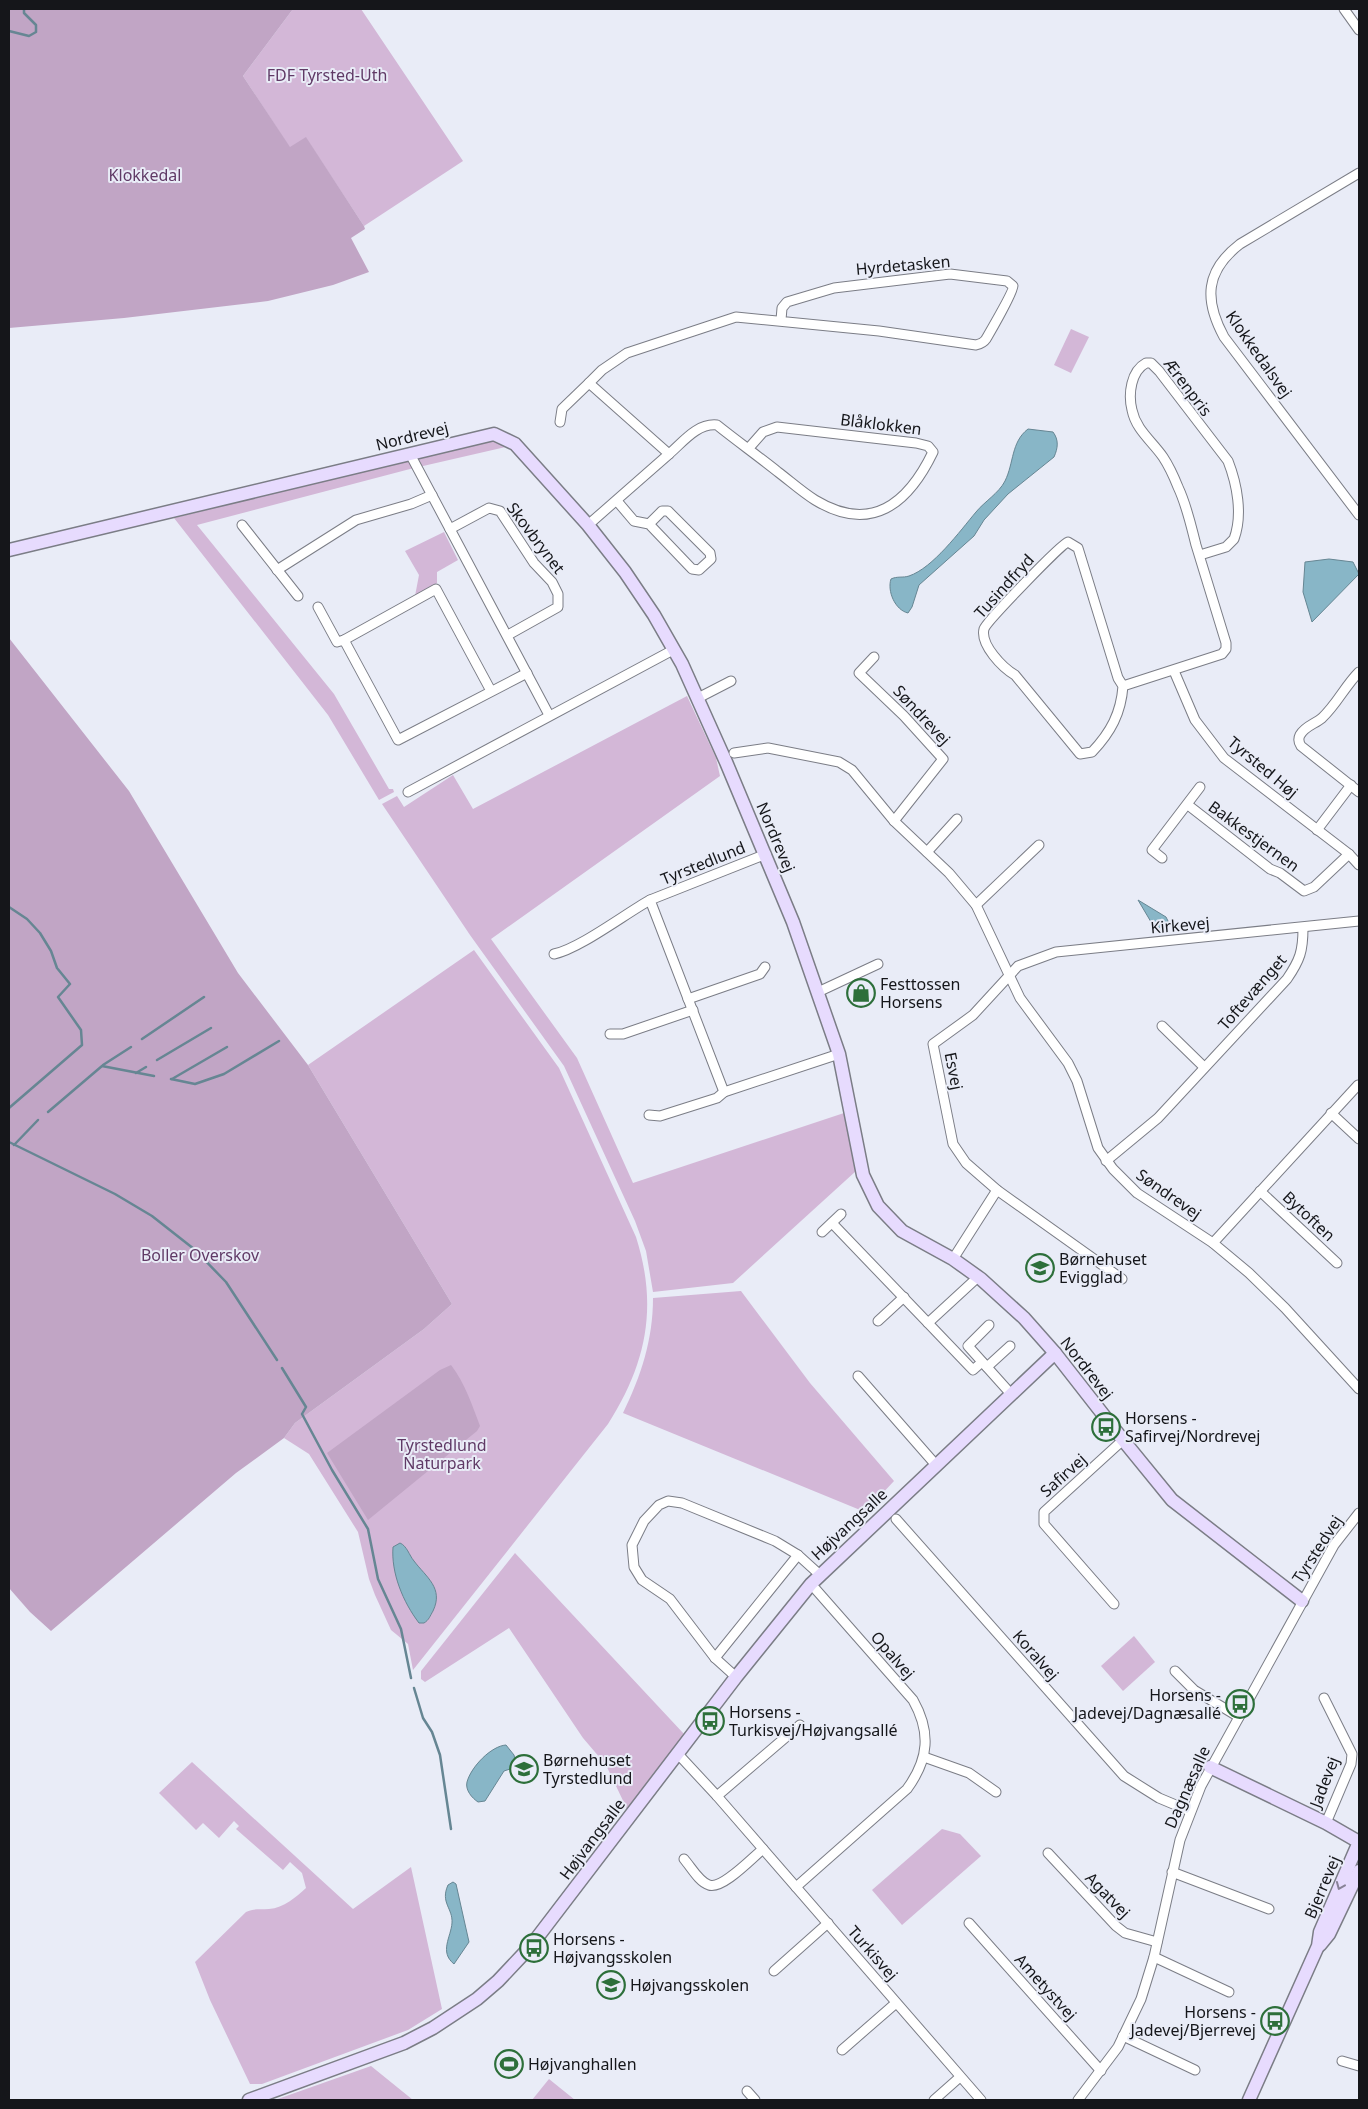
<svg xmlns="http://www.w3.org/2000/svg" width="1368" height="2109" font-family="'Noto Sans',sans-serif">
<style>
.green{fill:#d3b7d7}
.forest{fill:#c1a5c5}
.water{fill:#88b6c7;stroke:#668693}
.lines{fill:none;stroke-linecap:round;stroke-linejoin:round}
.stream{stroke:#668693;stroke-width:2.5}
.street-casing{stroke:#7b7d86;stroke-width:11}
.secondary-casing{stroke:#7b7d86;stroke-width:15}
.street{stroke:#fff;stroke-width:9}
.secondary{stroke:#e7dbfe;stroke-width:12}
.oneway{stroke:#888297}
.labels{text-anchor:middle;stroke-width:4;stroke-linejoin:round;paint-order:stroke}
.park-label{font-size:16px;fill:#603a66;stroke:#e9ecf7}
.street-label{font-size:16px;fill:#15161a;stroke:#e9ecf7}
.poi-label{font-size:16px;fill:#15161a;stroke:#e9ecf7;text-anchor:start}
</style>
<rect width="100%" height="100%" fill="#e9ecf7"/>
<g class="green">
<path d="M293,9H361L463,161L364,226L306,138L290,148L243,76Z"/>
<path d="M1071,329L1089,337L1071,373L1054,365Z"/>
<path d="M490,439L510,446L410,469L197,525L334,694L389,789H393L394,792L379,800L328,715L174,518Z"/>
<path d="M444,532L458,560L437,572V583L415,596L419,575L405,551Z"/>
<path d="M687,696L716,758L720,776L491,939L577,1058L633,1183L844,1113L856,1171L733,1283L653,1292L646,1251L635,1221L564,1066L470,935L382,804L397,796L404,807L453,775L473,809Z"/>
<path d="M474,950L559,1068L636,1237C658,1306 647,1363 608,1424L413,1670L408,1644L391,1630L375,1595L369,1579L358,1532L309,1454L284,1438L295,1423L424,1329L452,1304L308,1065Z"/>
<path d="M741,1291L810,1383L894,1481L865,1512L623,1413C641,1376 653,1340 653,1298Z"/>
<path d="M515,1553L684,1734L627,1809L606,1765L583,1738L509,1628L425,1682L421,1679V1671Z"/>
<path d="M1134,1636L1155,1662L1123,1691L1101,1666Z"/>
<path d="M192,1762L353,1909L411,1867L442,2009L408,2030L262,2084H250L210,2000L195,1962L246,1912C254,1908 260,1910 269,1909C284,1908 296,1897 306,1888L302,1873L290,1862L283,1870L236,1829L239,1826L234,1821L219,1838L203,1823L196,1830L159,1793Z"/>
<path d="M942,1829L960,1834L981,1856L902,1925L872,1890Z"/>
<path d="M371,2066L413,2100H275Z"/>
<path d="M549,2079L575,2100H532Z"/>
</g>
<g class="forest">
<path d="M9,9H293L243,76L290,147L306,137L364,226L365,229L351,238L369,272L333,285L268,301L124,318L9,328Z"/>
<path d="M9,638L129,791L238,973L308,1065L452,1304L424,1329L295,1423L284,1438L236,1473L51,1631L30,1612L9,1588Z"/>
<path d="M451,1365C465,1383 472,1405 480,1426L477,1431L368,1520L327,1453L440,1370Z"/>
</g>
<g class="water">
<path d="M1028,429L1053,432C1059,440 1058,448 1054,457L1008,494L984,520L974,536L919,585L912,607L908,613C895,610 887,591 891,579C897,576 903,578 909,576C933,568 960,531 976,512C984,502 999,493 1005,481C1014,463 1011,442 1028,429Z"/>
<path d="M1329,559L1353,562L1359,574L1312,622L1303,592L1305,562Z"/>
<path d="M1138,900L1166,917L1169,923L1166,929L1154,927Z"/>
<path d="M400,1543C407,1546 409,1555 414,1561C426,1577 444,1588 433,1611C430,1616 429,1620 424,1623H419C403,1602 391,1573 393,1547Z"/>
<path d="M506,1745L514,1755L516,1764L513,1768L504,1771L485,1801L478,1802C472,1798 465,1790 467,1782C471,1767 491,1746 506,1745Z"/>
<path d="M453,1882L456,1884L469,1942L454,1964C439,1952 451,1937 452,1923C453,1908 440,1903 448,1885Z"/>
</g>
<g class="lines">
<g class="stream">
<path d="M9,31L29,36L36,32V25L24,13V9"/>
<path d="M9,907L27,919L40,933L51,951L57,968L70,984L58,997L81,1030L82,1045L9,1108"/>
<path d="M142,1039L204,997"/>
<path d="M157,1060L211,1028"/>
<path d="M103,1065L131,1047"/>
<path d="M136,1073L146,1067"/>
<path d="M171,1079L195,1084L224,1074L279,1041"/>
<path d="M172,1079L227,1047"/>
<path d="M48,1112L102,1066L154,1076"/>
<path d="M9,1142L115,1194L152,1216L194,1249L226,1282L277,1360"/>
<path d="M14,1145L38,1120"/>
<path d="M282,1368L306,1407L302,1414L332,1470L368,1529L378,1579L401,1629L411,1678"/>
<path d="M414,1688L423,1718L432,1732L440,1755L451,1829"/>
</g>
<defs>
<g id="street">
<path d="M1344,9L1359,30"/>
<path d="M1359,173L1240,244C1205,271 1204,300 1224,337L1359,515"/>
<path d="M589,383L602,370L627,353L736,317L879,331L976,345C980,344 984,342 986,339C990,332 1014,291 1013,286L1007,281L950,274L834,288L787,302L782,308L781,320"/>
<path d="M560,422L562,409L589,383L669,454L588,525"/>
<path d="M410,454L549,715"/>
<path d="M669,454C683,442 697,423 717,425C737,441 758,456 778,472C790,481 802,492 815,500C871,534 908,504 933,452L928,446L916,443L777,427L763,432L748,449"/>
<path d="M617,501L634,521L649,524L692,569L699,570L711,559L710,553L668,511H662L649,524"/>
<path d="M242,525L298,596"/>
<path d="M450,529L489,508L500,511L534,563L552,582L558,594V607L508,635"/>
<path d="M277,570L356,520L411,504L432,495"/>
<path d="M318,607L337,642L344,640L398,740L527,673"/>
<path d="M344,640L436,589L491,691"/>
<path d="M874,657L859,673L904,716L943,759L894,821"/>
<path d="M1174,671L1195,720L1224,758L1349,854L1359,865"/>
<path d="M1359,672C1345,686 1337,704 1322,718C1315,724 1305,726 1300,735C1298,739 1299,743 1301,746L1359,792"/>
<path d="M1123,686C1121,713 1111,732 1092,752L1080,754L1015,675C1003,668 980,645 984,629C986,622 1061,544 1068,542L1078,548L1118,678L1123,686L1222,654L1226,649V643C1216,611 1206,578 1196,545C1191,526 1187,506 1178,487C1174,477 1169,466 1163,457C1152,441 1136,430 1132,410C1128,394 1131,371 1146,363H1151L1159,371L1228,461C1237,484 1243,515 1234,539L1226,547L1200,555"/>
<path d="M698,698L731,681"/>
<path d="M734,753L768,748L839,762L852,770L894,821L949,873L976,905L1020,998L1068,1063L1077,1081L1098,1148L1113,1169L1137,1193L1213,1243L1249,1273L1285,1308L1359,1389"/>
<path d="M408,792L673,650"/>
<path d="M1188,805L1270,869L1280,873L1304,891L1314,887L1349,854"/>
<path d="M1317,830L1351,785"/>
<path d="M927,852L957,819"/>
<path d="M766,854L650,900L724,1092L839,1054"/>
<path d="M1162,858L1152,850L1200,787"/>
<path d="M976,905L1039,845"/>
<path d="M554,954C579,949 625,914 650,900"/>
<path d="M818,992L878,964"/>
<path d="M688,999L760,974L765,967"/>
<path d="M1162,1026L1204,1067"/>
<path d="M610,1034H623L693,1010"/>
<path d="M1331,1113L1359,1139"/>
<path d="M649,1115L660,1116L717,1098L724,1092"/>
<path d="M1106,1161L1158,1118L1287,979C1300,960 1303,951 1303,928"/>
<path d="M1260,1191L1337,1263"/>
<path d="M832,1223L928,1323"/>
<path d="M822,1232L841,1214"/>
<path d="M1213,1243L1358,1085"/>
<path d="M953,1259L997,1190"/>
<path d="M978,1277L928,1323L973,1370L982,1362"/>
<path d="M1122,1279L997,1190L966,1163L953,1144L933,1044L973,1015L1018,966L1056,952L1359,921"/>
<path d="M878,1321L904,1297"/>
<path d="M989,1325L968,1346L1011,1394"/>
<path d="M987,1367L1010,1346"/>
<path d="M858,1376L936,1465"/>
<path d="M896,1519L1124,1776L1159,1798L1190,1811"/>
<path d="M1114,1604L1044,1524V1512L1123,1440"/>
<path d="M715,1658L798,1555"/>
<path d="M1175,1671L1194,1690L1239,1717"/>
<path d="M736,1677L715,1658L670,1599L642,1580L634,1567L632,1545L644,1521L659,1505L668,1501L682,1503L775,1541L798,1555L819,1574"/>
<path d="M1324,1698L1352,1754L1351,1764L1326,1823"/>
<path d="M678,1754L717,1796L981,2100"/>
<path d="M924,1757L969,1773L996,1792"/>
<path d="M717,1796L800,1725"/>
<path d="M1048,1853L1116,1926L1125,1933L1157,1942"/>
<path d="M684,1859C691,1867 699,1882 709,1885C722,1890 752,1858 763,1849"/>
<path d="M1172,1872L1269,1909"/>
<path d="M796,1887L907,1789C929,1759 931,1732 913,1700L811,1584"/>
<path d="M969,1923L1101,2071"/>
<path d="M1154,1957L1229,1992"/>
<path d="M774,1971L828,1923"/>
<path d="M1123,2036L1195,2070"/>
<path d="M842,2050L896,2003"/>
<path d="M1342,2061L1359,2066"/>
<path d="M747,2091L755,2100"/>
<path d="M934,2100L960,2077"/>
<path d="M1078,2100L1118,2047L1141,1999L1154,1957L1180,1840L1201,1786L1334,1545L1359,1513"/>
</g>
<g id="secondary">
<path d="M9,550L494,434L515,444L588,525L625,572L654,615L682,664L726,762L793,922L839,1054L863,1175L878,1206L902,1231L953,1259L981,1279L1024,1318L1055,1353L1123,1440L1172,1500L1302,1601"/>
<path d="M1210,1767L1326,1823L1359,1842L1320,1932L1318,1946L1249,2100"/>
<path d="M1320,1945L1329,1934L1359,1871"/>
<path d="M249,2100L404,2043L433,2028L477,1999L498,1981L530,1947L736,1677L811,1584L1055,1353"/>
</g>
</defs>
<use href="#street" class="street-casing"/>
<use href="#secondary" class="secondary-casing"/>
<use href="#street" class="street"/>
<use href="#secondary" class="secondary"/>
</g>
<defs><path id="oneway-chevron" d="M-2-3.5L2.5 0L-2 3.5" fill="none" stroke-width="1.6" stroke-linecap="round" stroke-linejoin="round" transform="scale(1.25)"/></defs>
<use class="oneway" href="#oneway-chevron" transform="translate(1340 1886) rotate(113)"/>
<defs>
<symbol id="shop-ring" viewBox="-11 -11 22 22"><circle r="9.5" fill="#e9ecf7" stroke="#2d6f3a" stroke-width="1.5"/><path d="M-5-2.5h2.3a2.7 3.5 0 0 1 5.4 0H5L5.5 6h-11ZM-1.5-2.5h3a1.5 2.3 0 0 0-3 0Z" fill="#2d6f3a"/></symbol>
<symbol id="school-ring" viewBox="-11 -11 22 22"><circle r="9.5" fill="#e9ecf7" stroke="#2d6f3a" stroke-width="1.5"/><path d="M0-5L7-2L0 1L-7-2ZM-4 1L0 2.5L4 1V4Q0 6-4 4Z" fill="#2d6f3a"/></symbol>
<symbol id="bus-ring" viewBox="-11 -11 22 22"><circle r="9.5" fill="#e9ecf7" stroke="#2d6f3a" stroke-width="1.5"/><path d="M-5-6H5V4H4V6H2V4H-2V6H-4V4H-5ZM-3.5-4V0h7V-4ZM-3.5 1.2v1.5H-2V1.2ZM2 1.2v1.5H3.5V1.2Z" fill="#2d6f3a"/></symbol>
<symbol id="stadium-ring" viewBox="-11 -11 22 22"><circle r="9.5" fill="#e9ecf7" stroke="#2d6f3a" stroke-width="1.5"/><path d="M0-5a6.5 5 0 1 0 0 10a6.5 5 0 1 0 0-10ZM-3.5-1.8h7v3.6h-7Z" fill="#2d6f3a"/></symbol>
</defs>
<g fill-rule="evenodd">
<use href="#shop-ring" x="845" y="977" width="32" height="32"/>
<use href="#school-ring" x="1024" y="1252" width="32" height="32"/>
<use href="#bus-ring" x="1090" y="1411" width="32" height="32"/>
<use href="#bus-ring" x="1224" y="1688" width="32" height="32"/>
<use href="#bus-ring" x="694" y="1705" width="32" height="32"/>
<use href="#school-ring" x="508" y="1753" width="32" height="32"/>
<use href="#bus-ring" x="518" y="1932" width="32" height="32"/>
<use href="#school-ring" x="595" y="1969" width="32" height="32"/>
<use href="#bus-ring" x="1259" y="2005" width="32" height="32"/>
<use href="#stadium-ring" x="493" y="2048" width="32" height="32"/>
</g>
<g class="labels">
<g class="park-label">
<text x="327" y="81">FDF Tyrsted-Uth</text>
<text x="145" y="181">Klokkedal</text>
<text x="200" y="1261">Boller Overskov</text>
<text x="442" y="1451">Tyrstedlund<tspan x="442" dy="18">Naturpark</tspan></text>
</g>
<g class="street-label">
<text transform="translate(903 265) rotate(-5)" y="6">Hyrdetasken</text>
<text transform="translate(1259 354) rotate(55)" y="6">Klokkedalsvej</text>
<text transform="translate(1188 387) rotate(53)" y="6">Ærenpris</text>
<text transform="translate(881 424) rotate(7)" y="6">Blåklokken</text>
<text transform="translate(412 436) rotate(-14)" y="6">Nordrevej</text>
<text transform="translate(536 538) rotate(53)" y="6">Skovbrynet</text>
<text transform="translate(1004 586) rotate(-48)" y="6">Tusindfryd</text>
<text transform="translate(922 715) rotate(47)" y="6">Søndrevej</text>
<text transform="translate(1263 767) rotate(40)" y="6">Tyrsted Høj</text>
<text transform="translate(1254 836) rotate(36)" y="6">Bakkestjernen</text>
<text transform="translate(776 837) rotate(67)" y="6">Nordrevej</text>
<text transform="translate(703 863) rotate(-22)" y="6">Tyrstedlund</text>
<text transform="translate(1180 925) rotate(-5)" y="6">Kirkevej</text>
<text transform="translate(1252 992) rotate(-49)" y="6">Toftevænget</text>
<text transform="translate(954 1071) rotate(79)" y="6">Esvej</text>
<text transform="translate(1169 1194) rotate(35)" y="6">Søndrevej</text>
<text transform="translate(1309 1216) rotate(43)" y="6">Bytoften</text>
<text transform="translate(1087 1368) rotate(52)" y="6">Nordrevej</text>
<text transform="translate(1063 1475) rotate(-42)" y="6">Safirvej</text>
<text transform="translate(849 1524) rotate(-43)" y="6">Højvangsalle</text>
<text transform="translate(1317 1549) rotate(-57)" y="6">Tyrstedvej</text>
<text transform="translate(893 1655) rotate(49)" y="6">Opalvej</text>
<text transform="translate(1036 1655) rotate(49)" y="6">Koralvej</text>
<text transform="translate(1324 1782) rotate(-69)" y="6">Jadevej</text>
<text transform="translate(1187 1787) rotate(-66)" y="6">Dagnæsalle</text>
<text transform="translate(592 1839) rotate(-53)" y="6">Højvangsalle</text>
<text transform="translate(1322 1887) rotate(-67)" y="6">Bjerrevej</text>
<text transform="translate(1108 1895) rotate(46)" y="6">Agatvej</text>
<text transform="translate(873 1953) rotate(49)" y="6">Turkisvej</text>
<text transform="translate(1046 1987) rotate(48)" y="6">Ametystvej</text>
</g>
<g class="poi-label">
<text x="880" y="990">Festtossen<tspan x="880" dy="18">Horsens</tspan></text>
<text x="1059" y="1265">Børnehuset<tspan x="1059" dy="18">Evigglad</tspan></text>
<text x="1125" y="1424">Horsens -<tspan x="1125" dy="18">Safirvej/Nordrevej</tspan></text>
<text x="1221" y="1701" text-anchor="end">Horsens -<tspan x="1221" dy="18">Jadevej/Dagnæsallé</tspan></text>
<text x="729" y="1718">Horsens -<tspan x="729" dy="18">Turkisvej/Højvangsallé</tspan></text>
<text x="543" y="1766">Børnehuset<tspan x="543" dy="18">Tyrstedlund</tspan></text>
<text x="553" y="1945">Horsens -<tspan x="553" dy="18">Højvangsskolen</tspan></text>
<text x="630" y="1991">Højvangsskolen</text>
<text x="1256" y="2018" text-anchor="end">Horsens -<tspan x="1256" dy="18">Jadevej/Bjerrevej</tspan></text>
<text x="528" y="2070">Højvanghallen</text>
</g>
</g>
<rect width="1368" height="2109" fill="none" stroke="#15161a" stroke-width="20"/>
</svg>
